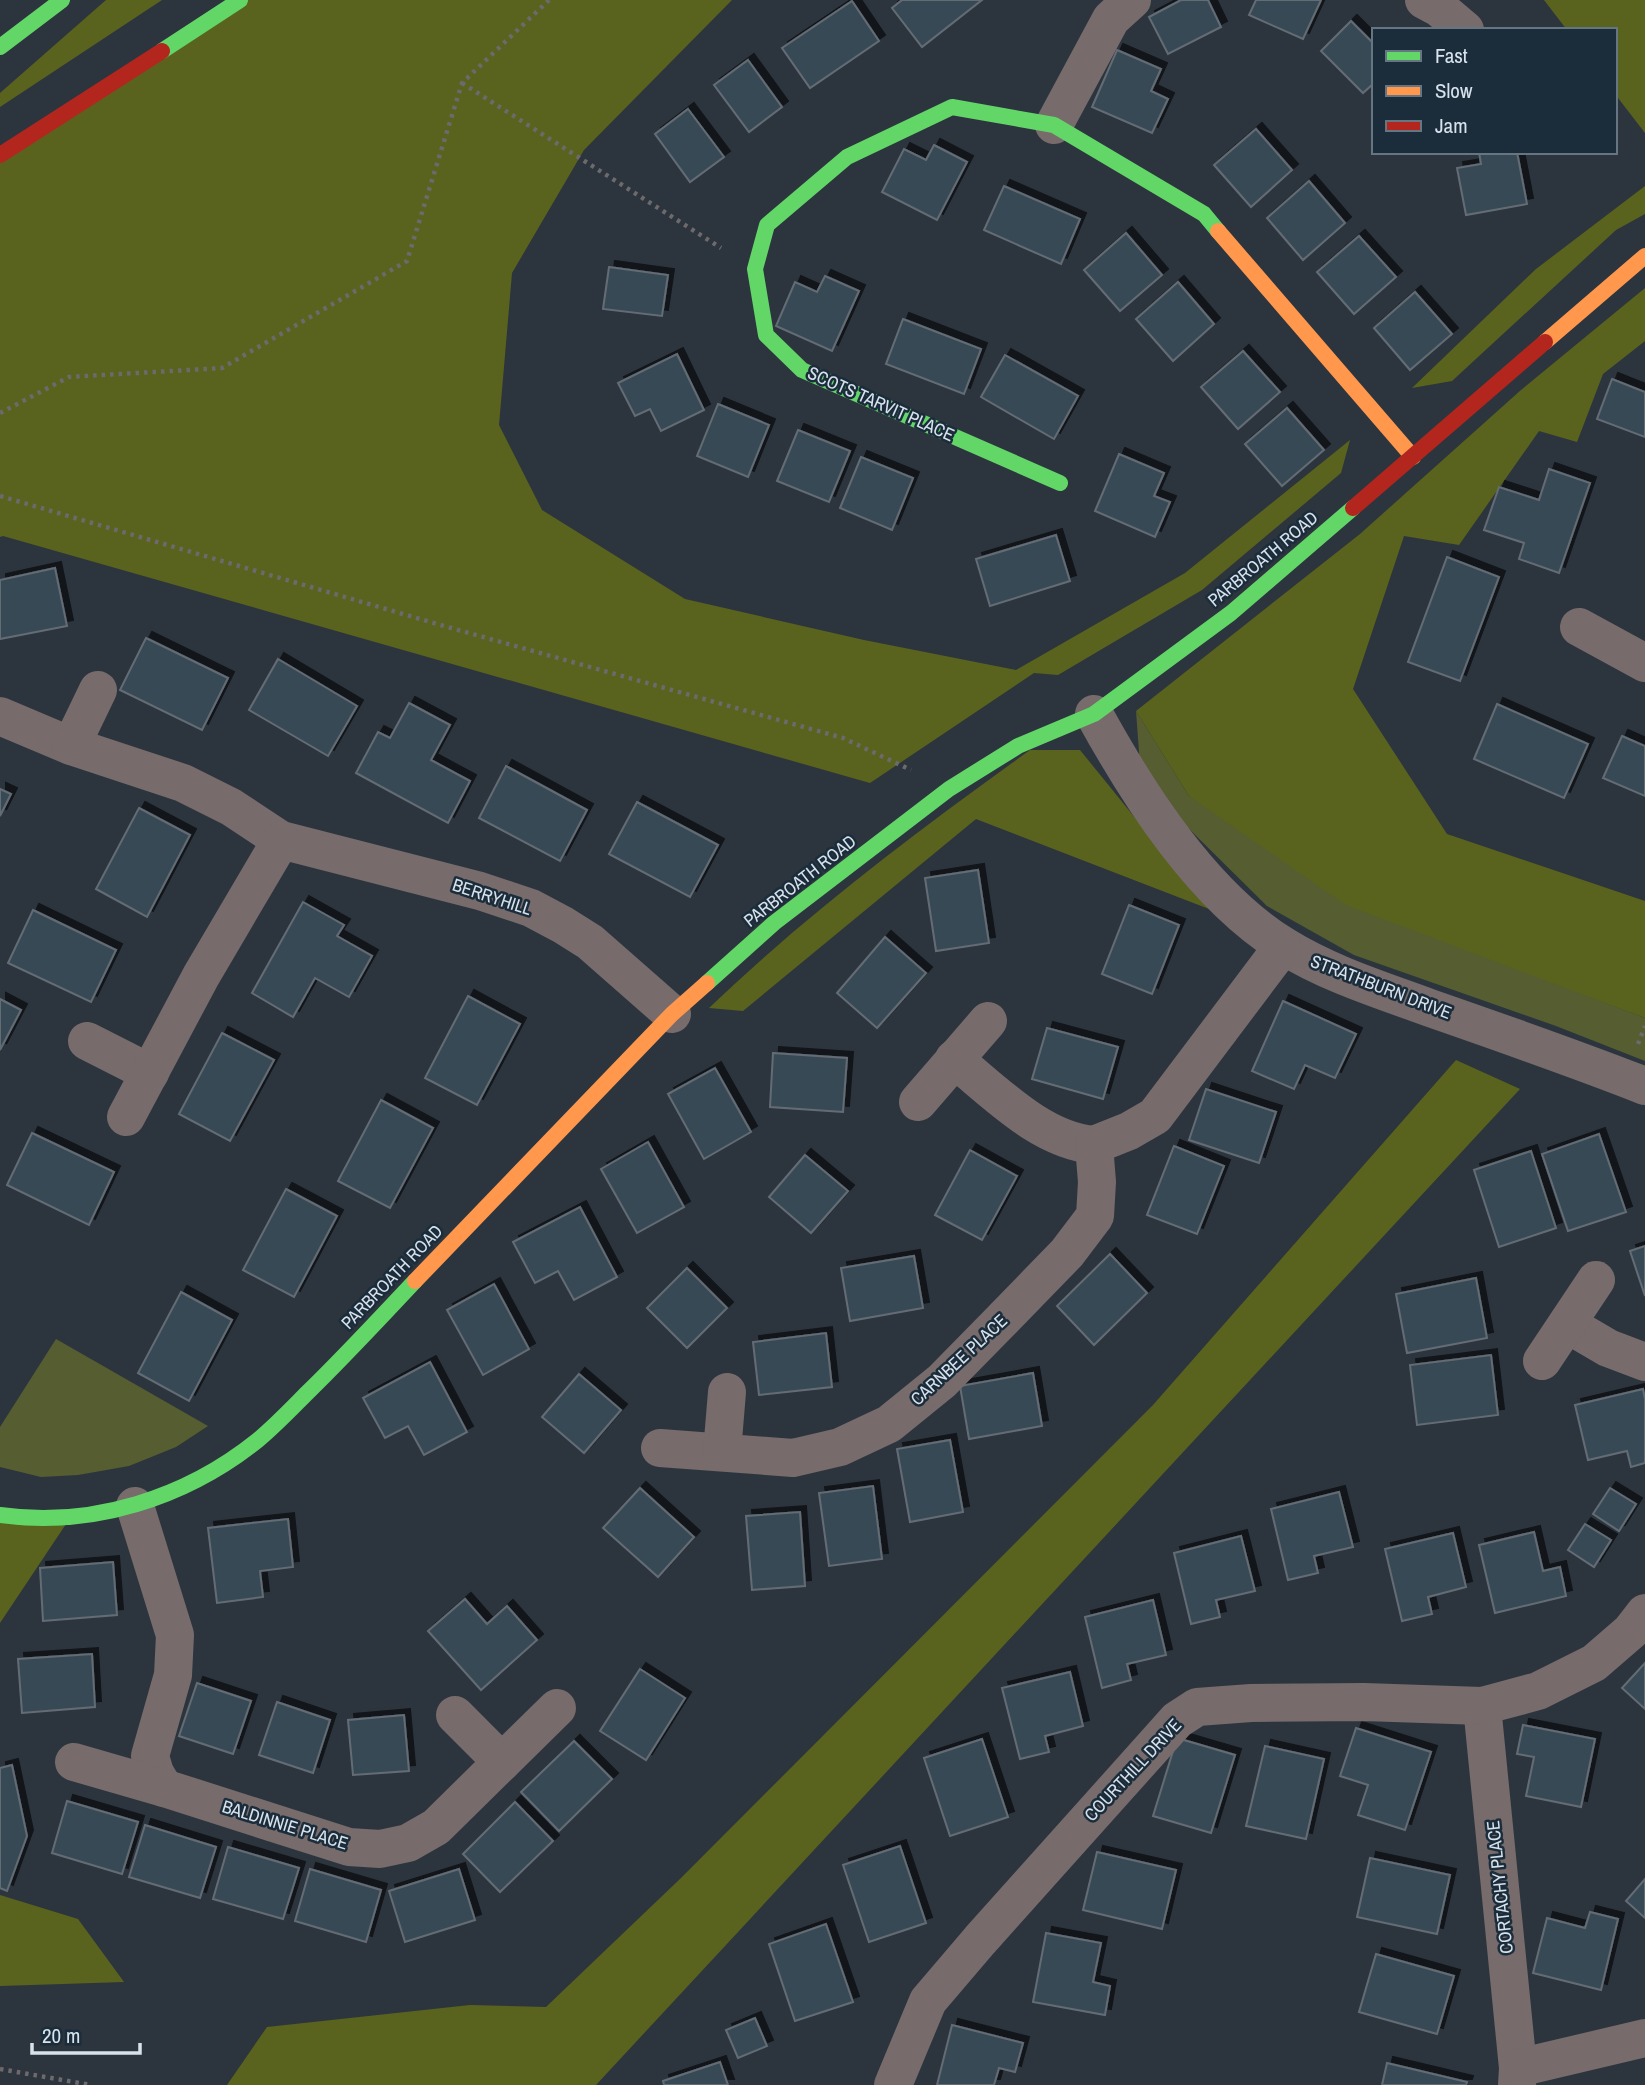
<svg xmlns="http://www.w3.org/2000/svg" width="1645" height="2085" font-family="'Archivo Narrow',sans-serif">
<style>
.green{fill:#565d31}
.forest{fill:#5a631d}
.building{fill:#394a57;stroke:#646c74;stroke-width:2;filter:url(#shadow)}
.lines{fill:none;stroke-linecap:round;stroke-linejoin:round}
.path{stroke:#6d696c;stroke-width:4.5;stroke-dasharray:3.5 5;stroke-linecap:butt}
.street{stroke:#776b6b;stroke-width:38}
.fast{stroke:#63d668;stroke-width:16}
.slow{stroke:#ff974d;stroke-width:16}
.jam{stroke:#b3261e;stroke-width:16}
.labels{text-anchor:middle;stroke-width:5;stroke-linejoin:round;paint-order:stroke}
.street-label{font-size:18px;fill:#d7e2ec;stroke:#1b2c3b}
</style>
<defs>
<filter id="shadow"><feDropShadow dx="6" dy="-6" stdDeviation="0" flood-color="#0009"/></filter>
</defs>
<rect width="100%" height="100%" fill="#2c353e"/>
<g class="green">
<path d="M1136,711L1189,796L1552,982L1645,1018V1061L1556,1026L1354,955L1267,906L1177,817L1140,765Z"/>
<path d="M56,1339L208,1426L176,1447L129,1466L78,1475L41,1477L0,1467V1427Z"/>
</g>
<g class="forest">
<path d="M106,0H162L0,107V93Z"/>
<path d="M240,0H732L584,150L512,273L499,425L542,510L685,599L864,640L1016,670L1185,573L1350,440L1341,473L1202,590L1058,675L1034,673L870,783L3,536L0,537V155Z"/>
<path d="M1544,0H1645V133L1615,94V30H1567Z"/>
<path d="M1645,186V214L1616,230L1452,381L1412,388L1536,269Z"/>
<path d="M1645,288V341L1603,374L1577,442L1539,431L1459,545L1404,536L1353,689L1447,834L1645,901V1018L1346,905L1189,796L1136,711L1360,534L1521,390Z"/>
<path d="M1030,750H1080L1209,909L976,819L743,1011L709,1008C809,912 919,830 1030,750Z"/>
<path d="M1456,1060L1520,1089L596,2085H227L267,2027L470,2005L546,2007L681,1878L1153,1405Z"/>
<path d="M0,1515L70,1518L0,1623Z"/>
<path d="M0,1895L78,1919L124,1982L0,1986Z"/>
</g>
<g class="building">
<path d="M902,0H982L922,47L892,8Z"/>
<path d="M1181,0H1208L1221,27L1168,54L1149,17Z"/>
<path d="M1256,0H1321L1303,39L1249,15Z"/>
<path d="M852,1L879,41L810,88L782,48Z"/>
<path d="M1351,21L1374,44V83L1363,93L1321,51Z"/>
<path d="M1117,50L1161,69L1151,91L1168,99L1152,133L1092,107Z"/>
<path d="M748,60L782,107L749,132L714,85Z"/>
<path d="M688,109L724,157L690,182L655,134Z"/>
<path d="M1256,129L1292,170L1251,207L1214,165Z"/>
<path d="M934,145L967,162L937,220L882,192L904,149L926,160Z"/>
<path d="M1479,152H1517L1527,204L1466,215L1457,168L1481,164Z"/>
<path d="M1309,181L1345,223L1303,260L1267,218Z"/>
<path d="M1004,186L1080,219L1061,264L984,230Z"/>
<path d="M1126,233L1162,275L1120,311L1084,270Z"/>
<path d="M1359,236L1396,277L1354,314L1317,272Z"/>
<path d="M609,267L668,275L662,316L603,309Z"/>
<path d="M825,276L859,291L832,351L776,326L795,282L817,292Z"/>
<path d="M1178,282L1214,324L1173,361L1136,319Z"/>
<path d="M1415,292L1452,334L1410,370L1374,328Z"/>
<path d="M903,319L981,349L964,394L886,364Z"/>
<path d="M1243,351L1280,392L1238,429L1201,387Z"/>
<path d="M677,354L704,410L661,431L650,409L635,416L618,383Z"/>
<path d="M1005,355L1078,396L1054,439L981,397Z"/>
<path d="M1612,379L1645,392V437L1597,419Z"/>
<path d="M718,404L769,425L748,477L697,456Z"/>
<path d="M1287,408L1324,450L1282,486L1245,444Z"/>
<path d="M798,430L850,451L829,502L777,481Z"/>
<path d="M1119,454L1164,473L1154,496L1170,502L1155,537L1095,511Z"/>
<path d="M861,457L913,478L892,530L840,508Z"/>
<path d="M1549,469L1590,483L1559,573L1519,559L1524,543L1484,530L1499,487L1539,500Z"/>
<path d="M1056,535L1070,581L990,606L976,559Z"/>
<path d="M1447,557L1499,577L1460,681L1408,662Z"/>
<path d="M55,568L67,626L0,639V580Z"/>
<path d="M146,638L228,678L202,730L120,690Z"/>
<path d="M278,659L357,706L328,756L249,710Z"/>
<path d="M409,703L450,725L431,760L470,781L448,823L356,773L378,732L390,738Z"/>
<path d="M1497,704L1588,744L1564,798L1474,759Z"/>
<path d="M1622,736L1645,746V796L1603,778Z"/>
<path d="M506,766L587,810L560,861L479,818Z"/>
<path d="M0,789L11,794L0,816Z"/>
<path d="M637,802L718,845L690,897L609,854Z"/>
<path d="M139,808L190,835L147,917L96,889Z"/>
<path d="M978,870L989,943L936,951L925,878Z"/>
<path d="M303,902L344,925L337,936L372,956L349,997L315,978L293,1017L252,993Z"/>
<path d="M1129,905L1179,925L1152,994L1102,974Z"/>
<path d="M33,910L116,950L91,1002L8,963Z"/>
<path d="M885,937L926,973L877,1028L837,993Z"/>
<path d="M468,996L520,1024L477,1105L425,1078Z"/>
<path d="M0,999L21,1010L0,1050Z"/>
<path d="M1283,1001L1356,1034L1335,1078L1305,1065L1294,1089L1252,1071Z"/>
<path d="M1047,1028L1118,1047L1103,1099L1032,1079Z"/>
<path d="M222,1033L274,1060L230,1141L179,1114Z"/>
<path d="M773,1053L847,1058L843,1112L770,1107Z"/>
<path d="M715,1068L751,1132L704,1159L668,1094Z"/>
<path d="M1206,1089L1276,1112L1259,1163L1189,1140Z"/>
<path d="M381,1100L433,1128L390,1208L338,1181Z"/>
<path d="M32,1133L114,1172L89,1225L7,1185Z"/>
<path d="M1599,1134L1626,1212L1568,1231L1542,1154Z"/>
<path d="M648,1142L684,1207L637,1233L601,1169Z"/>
<path d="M1174,1146L1224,1166L1197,1234L1147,1215Z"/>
<path d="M970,1150L1017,1176L982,1240L935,1215Z"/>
<path d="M1531,1151L1556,1228L1499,1247L1474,1170Z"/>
<path d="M805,1155L848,1191L811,1233L769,1197Z"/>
<path d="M286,1189L337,1216L294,1297L243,1270Z"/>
<path d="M580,1207L617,1277L574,1300L558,1271L535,1283L513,1242Z"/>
<path d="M1645,1246V1296L1630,1251Z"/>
<path d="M1110,1254L1147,1293L1094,1345L1057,1306Z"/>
<path d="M914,1256L923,1308L850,1321L841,1268Z"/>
<path d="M687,1268L727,1308L687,1348L647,1308Z"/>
<path d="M1476,1278L1487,1338L1407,1353L1396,1294Z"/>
<path d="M494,1284L529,1349L483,1375L447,1310Z"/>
<path d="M181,1292L232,1320L189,1401L138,1373Z"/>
<path d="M826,1333L832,1387L759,1395L753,1342Z"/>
<path d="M1491,1355L1498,1415L1417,1425L1410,1365Z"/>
<path d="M430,1362L467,1432L424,1455L408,1426L385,1438L363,1398Z"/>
<path d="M1033,1373L1042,1426L969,1439L960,1386Z"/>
<path d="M579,1374L621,1410L584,1453L542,1417Z"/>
<path d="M1643,1389L1645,1399V1463L1631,1467L1627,1451L1588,1460L1575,1405Z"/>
<path d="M950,1440L963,1512L910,1522L897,1449Z"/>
<path d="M873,1486L882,1559L829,1566L819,1493Z"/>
<path d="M640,1488L694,1537L658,1577L603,1528Z"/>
<path d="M1610,1488L1636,1504L1619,1531L1593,1514Z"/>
<path d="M1339,1492L1353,1547L1314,1556L1318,1573L1288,1580L1271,1509Z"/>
<path d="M800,1512L805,1586L752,1590L746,1516Z"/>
<path d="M288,1519L293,1567L260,1571L263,1597L217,1603L208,1528Z"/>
<path d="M1585,1524L1611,1540L1594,1567L1568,1550Z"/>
<path d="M1534,1532L1543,1571L1560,1567L1566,1596L1495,1613L1479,1545Z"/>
<path d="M1453,1533L1466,1587L1428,1597L1432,1614L1402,1621L1385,1549Z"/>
<path d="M1241,1536L1255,1591L1216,1600L1220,1617L1191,1624L1174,1553Z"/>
<path d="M113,1562L117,1615L43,1621L40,1568Z"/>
<path d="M465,1599L487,1624L507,1606L537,1640L481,1690L428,1631Z"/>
<path d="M1153,1600L1166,1655L1127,1664L1131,1680L1102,1688L1085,1617Z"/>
<path d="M92,1654L95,1707L22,1713L18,1659Z"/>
<path d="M1645,1663V1709L1622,1688Z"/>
<path d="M640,1669L685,1698L646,1760L600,1731Z"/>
<path d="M1070,1672L1083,1726L1045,1736L1049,1752L1020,1759L1002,1688Z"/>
<path d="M197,1683L251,1701L233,1754L179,1736Z"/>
<path d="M277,1702L330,1720L313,1773L259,1755Z"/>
<path d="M404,1715L409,1771L353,1775L348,1720Z"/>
<path d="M1523,1725L1595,1739L1581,1807L1526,1796L1534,1757L1517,1754Z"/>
<path d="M1356,1728L1431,1752L1405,1830L1358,1815L1368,1785L1340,1776Z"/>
<path d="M1177,1738L1235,1755L1211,1833L1153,1816Z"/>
<path d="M982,1739L1008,1817L950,1836L924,1758Z"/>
<path d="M574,1741L612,1779L559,1831L521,1792Z"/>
<path d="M1265,1746L1324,1759L1306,1839L1246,1826Z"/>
<path d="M12,1765L27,1836L7,1891L0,1888V1768Z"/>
<path d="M67,1801L138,1822L122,1874L52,1853Z"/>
<path d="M515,1802L553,1841L500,1892L463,1854Z"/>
<path d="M145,1825L216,1847L200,1898L129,1877Z"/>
<path d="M900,1846L926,1923L869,1942L843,1865Z"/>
<path d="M228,1847L299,1868L283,1919L213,1899Z"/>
<path d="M1097,1852L1176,1870L1162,1929L1083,1910Z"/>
<path d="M1370,1858L1450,1875L1437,1934L1357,1917Z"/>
<path d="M310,1869L381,1890L366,1942L295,1921Z"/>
<path d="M459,1869L475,1920L405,1942L389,1891Z"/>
<path d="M1645,1879V1918L1626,1901Z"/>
<path d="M1590,1912L1618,1919L1601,1990L1533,1973L1547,1918L1585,1928Z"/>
<path d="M826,1924L853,2002L795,2021L769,1944Z"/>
<path d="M1046,1933L1101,1943L1093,1982L1110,1986L1105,2015L1033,2002Z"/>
<path d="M1376,1954L1454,1976L1437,2034L1359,2012Z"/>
<path d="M755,2018L767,2046L738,2058L726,2030Z"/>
<path d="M952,2025L1023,2043L1015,2072L999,2068L994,2085H937Z"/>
<path d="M720,2062L728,2085H664L663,2081Z"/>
<path d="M1387,2063L1467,2082L1466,2085H1382Z"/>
</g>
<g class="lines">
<g class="path">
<path d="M462,83L721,248"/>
<path d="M0,413L69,377L222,368L407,261L462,83L549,0"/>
<path d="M0,496L444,626L843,738L911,770"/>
<path d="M1638,1044L1645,1026"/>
<path d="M0,2069L91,2085"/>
</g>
<g class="street">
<path d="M1424,0L1439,8L1465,30"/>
<path d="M1054,125L1111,19L1132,0"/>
<path d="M1579,627L1645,663"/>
<path d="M1094,714C1139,796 1203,896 1284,946C1329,974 1381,990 1430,1008C1502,1033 1574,1058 1645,1086"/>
<path d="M0,716L71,746L183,783L231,807L281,840L480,891L531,908L563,925L590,942L672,1014"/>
<path d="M71,746L98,690"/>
<path d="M87,1041L150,1073"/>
<path d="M954,1059C995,1092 1040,1140 1094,1145"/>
<path d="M918,1102L988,1021"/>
<path d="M126,1117L201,976L281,840"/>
<path d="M1567,1324L1608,1348L1645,1362"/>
<path d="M1542,1361L1596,1280"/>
<path d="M660,1448L793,1458L840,1447L889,1424L942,1381L996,1326L1067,1253L1095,1216L1097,1182L1094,1145L1129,1131L1155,1116L1283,946"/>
<path d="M722,1452L727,1392"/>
<path d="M135,1506L175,1635L173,1675L150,1756L155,1773L164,1788"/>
<path d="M1482,1706L1518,2068L1517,2085"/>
<path d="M455,1715L502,1762"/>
<path d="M74,1762L164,1788L349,1847L380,1849L408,1843L436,1827L557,1708"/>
<path d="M1518,2068L1645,2038"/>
<path d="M893,2085L928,2001L980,1940L1177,1720L1197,1707L1251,1703L1364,1702L1482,1706L1538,1691L1594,1663L1631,1631L1645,1613"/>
</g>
<g class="fast">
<path d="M0,47L62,0"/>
<path d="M162,51L240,0"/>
<path d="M1060,483L802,370L766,335L755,269L767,225L847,157L952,107L1054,125L1204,214L1218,231"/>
<path d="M707,983L774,923L949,789L1018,746L1094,714L1231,613L1353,508"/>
<path d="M0,1515C92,1528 186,1498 258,1440C276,1425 292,1408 308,1392C345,1356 380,1318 415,1281"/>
</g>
<g class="slow">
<path d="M1218,231L1413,457"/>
<path d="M1545,342L1645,256"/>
<path d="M415,1281L672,1014L707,983"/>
</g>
<g class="jam">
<path d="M0,155L162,51"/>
<path d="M1353,508L1545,342"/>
</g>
</g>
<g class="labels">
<g class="street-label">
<text transform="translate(881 404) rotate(24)" y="6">SCOTS TARVIT PLACE</text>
<text transform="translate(1263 559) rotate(-40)" y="6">PARBROATH ROAD</text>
<text transform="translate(800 881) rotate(-38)" y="6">PARBROATH ROAD</text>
<text transform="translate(492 897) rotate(18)" y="6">BERRYHILL</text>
<text transform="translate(1381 987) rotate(21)" y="6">STRATHBURN DRIVE</text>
<text transform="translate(392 1277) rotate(-46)" y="6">PARBROATH ROAD</text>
<text transform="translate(959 1360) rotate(-43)" y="6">CARNBEE PLACE</text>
<text transform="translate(1133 1770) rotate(-47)" y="6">COURTHILL DRIVE</text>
<text transform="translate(285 1825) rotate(17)" y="6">BALDINNIE PLACE</text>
<text transform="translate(1500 1887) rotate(-96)" y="6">CORTACHY PLACE</text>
</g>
</g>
<rect x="1372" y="28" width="245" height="126" fill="#1b2c3b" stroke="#667582" stroke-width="2"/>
<rect x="1386" y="51" width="35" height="10" fill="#63d668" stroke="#667582" stroke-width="2"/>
<text x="1435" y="63" font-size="21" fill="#d7e2ec">Fast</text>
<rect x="1386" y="86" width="35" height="10" fill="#ff974d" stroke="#667582" stroke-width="2"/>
<text x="1435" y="98" font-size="21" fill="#d7e2ec">Slow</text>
<rect x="1386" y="121" width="35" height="10" fill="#b3261e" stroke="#667582" stroke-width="2"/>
<text x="1435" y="133" font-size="21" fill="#d7e2ec">Jam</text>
<path d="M32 2043v10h108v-10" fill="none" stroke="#d7e2ec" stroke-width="3.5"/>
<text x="42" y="2043" font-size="21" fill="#d7e2ec" stroke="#1b2c3b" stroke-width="5" paint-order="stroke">20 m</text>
</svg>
